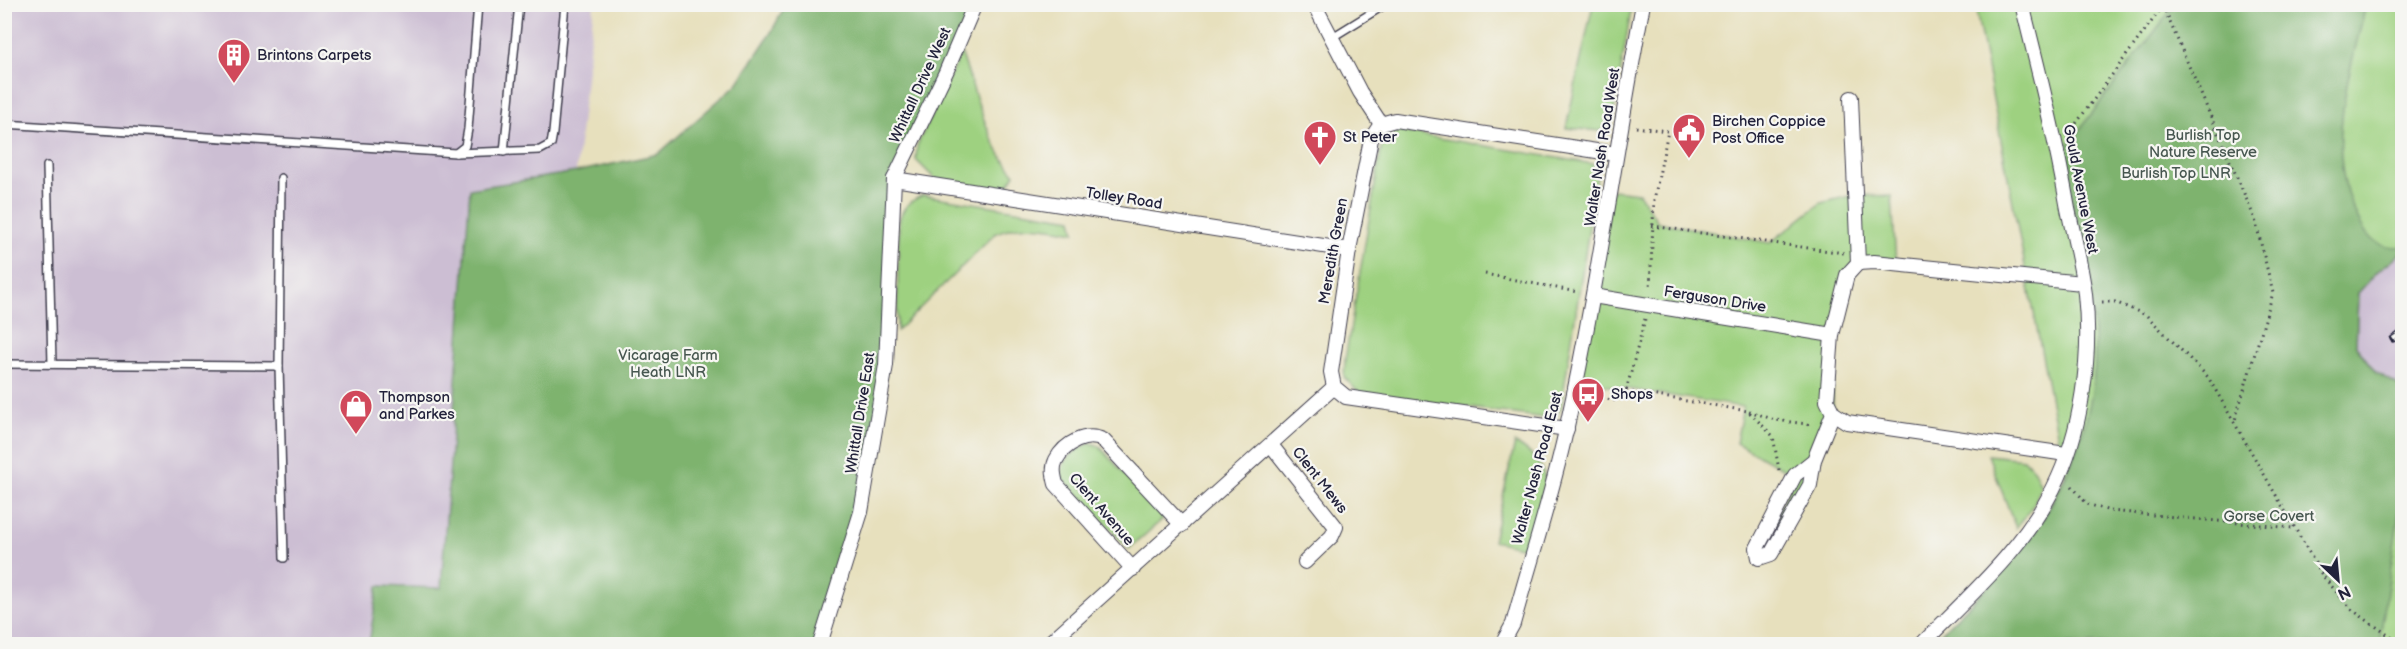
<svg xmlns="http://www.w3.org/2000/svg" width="2407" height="649" font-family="'Balsamiq Sans',sans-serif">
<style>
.industrial{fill:#ccbed3}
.green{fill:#9ed180;stroke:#607a5e;stroke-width:1.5}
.forest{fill:#7eb36e;stroke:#506a54;stroke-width:1.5}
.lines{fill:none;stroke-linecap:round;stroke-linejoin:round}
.service-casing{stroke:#403e4e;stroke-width:10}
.minor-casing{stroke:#403e4e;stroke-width:16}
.path{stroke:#403e4e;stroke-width:3;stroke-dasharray:1.5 4.5;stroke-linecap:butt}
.service{stroke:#fff;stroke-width:7}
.minor{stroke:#fff;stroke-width:14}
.rail-casing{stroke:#22223b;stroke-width:7}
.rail{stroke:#f6f6f2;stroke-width:4.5;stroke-dasharray:14;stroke-linecap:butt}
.labels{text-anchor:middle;stroke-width:4.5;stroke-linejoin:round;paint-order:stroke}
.poi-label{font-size:15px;fill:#22223b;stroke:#f6f6f2;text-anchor:start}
.street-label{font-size:15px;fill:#22223b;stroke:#f6f6f2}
.park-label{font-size:15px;fill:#475750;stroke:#f6f6f2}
</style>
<rect width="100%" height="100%" fill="#f6f6f2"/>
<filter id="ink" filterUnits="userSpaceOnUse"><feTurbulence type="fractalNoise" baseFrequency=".0167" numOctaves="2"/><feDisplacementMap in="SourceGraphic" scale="12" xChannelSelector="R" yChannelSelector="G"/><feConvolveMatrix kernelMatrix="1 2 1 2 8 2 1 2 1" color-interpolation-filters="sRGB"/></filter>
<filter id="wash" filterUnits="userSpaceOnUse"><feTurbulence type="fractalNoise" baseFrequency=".008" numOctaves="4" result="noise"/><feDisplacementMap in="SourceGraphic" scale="24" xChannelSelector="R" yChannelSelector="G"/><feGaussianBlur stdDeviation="1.35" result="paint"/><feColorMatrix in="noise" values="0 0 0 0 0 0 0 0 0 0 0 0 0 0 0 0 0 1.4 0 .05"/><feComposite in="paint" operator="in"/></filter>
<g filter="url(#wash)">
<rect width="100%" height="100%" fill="#e7e0bd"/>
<g class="industrial">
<path d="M4,5H594L576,172L470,189L441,588L379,586L369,644H5Z"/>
<path d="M2402,252V387L2376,373L2356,346L2358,293L2378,271Z"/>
</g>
<g class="green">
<path d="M1593,4L1620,7L1631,11L1612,122L1601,131L1566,128Z"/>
<path d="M1975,5H2402V252L2378,271L2358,293L2356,345L2376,373L2402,387V644H1930L2014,559L2042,519L2065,475Z"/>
<path d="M961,52C975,91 987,144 1015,174L1005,190L936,180L916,160L917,146Z"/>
<path d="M1397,131L1593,164L1597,177L1561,408L1556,416L1545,418L1359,393L1344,377L1345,360L1382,144Z"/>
<path d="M1612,190L1639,193L1658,222L1770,243L1821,203L1854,195L1892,196L1896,265L1858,263L1832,335L1833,413L1810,485L1771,554L1759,558L1795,475L1736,443L1743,407L1577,381Z"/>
<path d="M923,195L1072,219L1075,232C1045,228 1026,221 996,233L897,331L899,222C902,207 909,202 923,195Z"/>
<path d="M1091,443L1099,446L1164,518L1129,549L1062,478C1058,461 1078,448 1091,443Z"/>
<path d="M1515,443C1566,472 1540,504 1525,548L1493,541Z"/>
<path d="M1988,455L2024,459L2034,470L2041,486L2034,504L2016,528Z"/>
</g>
<g class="forest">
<path d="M786,5H975L894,179L886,365L861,512L820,644H369L378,586L441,588L470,189L576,172L658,154L737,84L770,34Z"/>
<path d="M2175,5H2366C2350,72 2323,152 2357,217C2369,241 2375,247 2402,247V252L2378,271L2358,293L2356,346L2376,373L2402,387V495L2379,644H1930C1958,616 1987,589 2013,560C2058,508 2096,422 2095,353C2095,324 2089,296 2084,267C2077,229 2070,190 2063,151Z"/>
</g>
</g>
<g filter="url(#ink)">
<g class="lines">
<defs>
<g id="service">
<path d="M1331,38L1386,4"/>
<path d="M4,124L456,153L540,150L551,144L553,133L565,4"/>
<path d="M504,152L519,4"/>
<path d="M456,153L465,146L468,129L478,4"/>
<path d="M47,166L52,364"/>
<path d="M281,178L279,366L284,558"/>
<path d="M4,364L279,366"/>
</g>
<g id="minor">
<path d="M1314,4L1360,92L1381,124"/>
<path d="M894,179L1349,250"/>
<path d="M1858,263L1874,262L2082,283"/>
<path d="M1593,296L1832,335"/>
<path d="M1833,413L1847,422L2066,454"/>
<path d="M1567,429L1346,397L1334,387L1331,372L1349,250L1371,139L1381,124L1395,120L1616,154"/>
<path d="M1271,445L1336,527L1332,536L1305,562"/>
<path d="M1814,460L1795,475L1757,548L1759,558L1771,554L1810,485L1814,460L1833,413L1827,401L1832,335L1847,275L1858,263L1851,98"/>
<path d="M1133,569L1056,484C1054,476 1052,468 1056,460C1065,443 1086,432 1103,440L1182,525"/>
<path d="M820,644L861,512L886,365L894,179L946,72L975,4"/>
<path d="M1048,644L1334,387"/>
<path d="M1502,644L1513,624C1531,558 1553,492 1567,426C1598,286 1616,145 1643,4"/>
<path d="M1922,644C1969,596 2022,550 2053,489C2082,432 2092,356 2085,294C2081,265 2074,237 2068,209C2056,140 2039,72 2022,4"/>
</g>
</defs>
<use href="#service" class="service-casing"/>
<use href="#minor" class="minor-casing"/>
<g class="path">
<path d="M2163,6L2255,219L2273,293L2235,420"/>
<path d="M1636,127L1668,131L1654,200L1650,289"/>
<path d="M2069,133L2163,6"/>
<path d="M1652,226L1844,253"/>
<path d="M1485,274L1577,292"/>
<path d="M2102,302H2115L2146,315L2208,377L2322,575L2351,609L2401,644"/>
<path d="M1626,391L1748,411L1773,436L1779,470"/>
<path d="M1590,396L1617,401L1626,391L1645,319"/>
<path d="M1749,411L1775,420L1807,424L1811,428"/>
<path d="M2072,486L2087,504L2110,511L2293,528"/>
</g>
<use href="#service" class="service"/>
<use href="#minor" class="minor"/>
<defs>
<path id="rail" d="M2393,339L2402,333"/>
</defs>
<use href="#rail" class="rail-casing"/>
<use href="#rail" class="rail"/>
</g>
</g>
<defs>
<symbol id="building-pin" viewBox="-11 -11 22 30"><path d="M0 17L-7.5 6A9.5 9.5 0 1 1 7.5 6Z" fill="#d1495b" stroke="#f6f6f2"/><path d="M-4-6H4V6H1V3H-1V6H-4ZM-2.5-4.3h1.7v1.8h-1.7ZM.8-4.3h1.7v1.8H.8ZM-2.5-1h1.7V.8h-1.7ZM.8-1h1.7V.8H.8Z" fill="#fff"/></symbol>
<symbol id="civic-pin" viewBox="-11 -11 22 30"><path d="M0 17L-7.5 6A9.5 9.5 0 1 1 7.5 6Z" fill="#d1495b" stroke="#f6f6f2"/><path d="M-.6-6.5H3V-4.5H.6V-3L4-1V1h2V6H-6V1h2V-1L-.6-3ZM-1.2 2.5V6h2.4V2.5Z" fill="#fff"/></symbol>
<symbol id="church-pin" viewBox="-11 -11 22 30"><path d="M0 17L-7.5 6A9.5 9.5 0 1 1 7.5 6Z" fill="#d1495b" stroke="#f6f6f2"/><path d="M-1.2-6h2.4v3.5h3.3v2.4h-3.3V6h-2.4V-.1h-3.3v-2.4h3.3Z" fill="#fff"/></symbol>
<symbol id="bus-pin" viewBox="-11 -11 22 30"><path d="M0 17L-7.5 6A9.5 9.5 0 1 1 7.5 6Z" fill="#d1495b" stroke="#f6f6f2"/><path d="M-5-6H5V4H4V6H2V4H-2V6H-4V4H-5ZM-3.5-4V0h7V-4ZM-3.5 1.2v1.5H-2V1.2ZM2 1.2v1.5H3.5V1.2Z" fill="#fff"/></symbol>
<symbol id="shop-pin" viewBox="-11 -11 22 30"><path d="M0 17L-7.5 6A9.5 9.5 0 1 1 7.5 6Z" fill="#d1495b" stroke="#f6f6f2"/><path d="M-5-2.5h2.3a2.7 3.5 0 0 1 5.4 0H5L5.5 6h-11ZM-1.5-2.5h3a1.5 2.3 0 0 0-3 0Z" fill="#fff"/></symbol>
</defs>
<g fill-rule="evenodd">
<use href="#building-pin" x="215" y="36" width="38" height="52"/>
<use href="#civic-pin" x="1670" y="111" width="38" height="52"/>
<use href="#church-pin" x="1301" y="118" width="38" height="52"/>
<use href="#bus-pin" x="1569" y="375" width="38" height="52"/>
<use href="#shop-pin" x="337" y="387" width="38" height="52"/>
</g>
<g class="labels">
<g class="poi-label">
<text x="257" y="60">Brintons Carpets</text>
<text x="1712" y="126">Birchen Coppice<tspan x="1712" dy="17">Post Office</tspan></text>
<text x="1343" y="142">St Peter</text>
<text x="1611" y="399">Shops</text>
<text x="379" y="402">Thompson<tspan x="379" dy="17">and Parkes</tspan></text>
</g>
<g class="street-label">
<text transform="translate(920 85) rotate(-65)" y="5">Whittall Drive West</text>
<text transform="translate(1602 147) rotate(-81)" y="5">Walter Nash Road West</text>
<text transform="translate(2081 189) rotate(79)" y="5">Gould Avenue West</text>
<text transform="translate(1124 198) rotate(9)" y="5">Tolley Road</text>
<text transform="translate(1333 251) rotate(-80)" y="5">Meredith Green</text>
<text transform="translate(1715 299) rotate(9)" y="5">Ferguson Drive</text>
<text transform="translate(860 413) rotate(-81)" y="5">Whittall Drive East</text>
<text transform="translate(1537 468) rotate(-75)" y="5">Walter Nash Road East</text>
<text transform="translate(1320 480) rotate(52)" y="5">Clent Mews</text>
<text transform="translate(1102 509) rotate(49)" y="5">Clent Avenue</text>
</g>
<g class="park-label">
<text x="2203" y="140">Burlish Top<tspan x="2203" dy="17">Nature Reserve</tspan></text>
<text x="2176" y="178">Burlish Top LNR</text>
<text x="668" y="360">Vicarage Farm<tspan x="668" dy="17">Heath LNR</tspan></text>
<text x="2269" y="521">Gorse Covert</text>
</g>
</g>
<rect width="2407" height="649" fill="none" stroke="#f6f6f2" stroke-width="24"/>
<g transform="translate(2338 580) rotate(154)" stroke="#f6f6f2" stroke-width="4.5" paint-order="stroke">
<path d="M0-4.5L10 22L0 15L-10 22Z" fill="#22223b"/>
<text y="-9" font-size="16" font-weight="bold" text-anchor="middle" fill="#22223b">N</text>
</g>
</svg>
